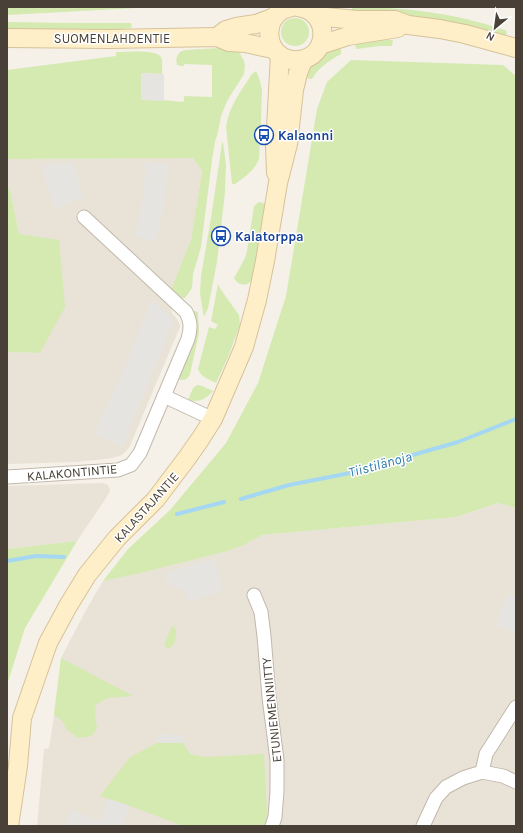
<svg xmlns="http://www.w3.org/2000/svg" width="523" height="833" font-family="Karla,sans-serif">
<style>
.residential{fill:#e9e2d7}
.green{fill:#d4eab1}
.parking{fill:#e6e4e1}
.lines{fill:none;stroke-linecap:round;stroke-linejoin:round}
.stream{stroke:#a5d7f3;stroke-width:4}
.minor-casing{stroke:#c1b8ab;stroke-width:15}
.secondary-casing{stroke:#d6c298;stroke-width:20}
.minor{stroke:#fff;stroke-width:13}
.secondary{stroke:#ffefc9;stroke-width:18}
.labels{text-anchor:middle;stroke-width:3;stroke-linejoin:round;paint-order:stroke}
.street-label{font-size:13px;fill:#494137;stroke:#fff}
.transit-label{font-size:13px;font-weight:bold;fill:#164399;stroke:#fff;text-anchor:start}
.water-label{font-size:14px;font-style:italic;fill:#297aa8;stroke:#fff}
</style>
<rect width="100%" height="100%" fill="#f5f1e9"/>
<g class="residential">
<path d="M193,158L202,171L191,241L171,290L172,313L179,322L180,327L129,448L122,455L112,458L105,459L76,462L7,464V352L40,353L19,234L10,189L7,188V159Z"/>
<path d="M102,483L108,485L110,490L108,495L77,541L7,549V486Z"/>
<path d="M498,503L516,508V826H37L44,749L49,748L57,696L61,658L86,610L103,581L137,574L228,551L235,548L242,546L262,535L456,517Z"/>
</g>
<g class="green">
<path d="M7,7H157L7,15Z"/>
<path d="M352,7C405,7 455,13 505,30L507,32L505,37C485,31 465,24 445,21C414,16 383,15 352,15Z"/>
<circle cx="295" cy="32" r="14"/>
<path d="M7,22L69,23H131L132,26L131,28L121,29L44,30L7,29Z"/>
<path d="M373,39L393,40L392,46H380L356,49L355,41Z"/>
<path d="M339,45L341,50V54C329,61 319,67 312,79L302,78L309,67L323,55Z"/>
<path d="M237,47L239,48V52L244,61L245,66L244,74L227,101L221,116L218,132L215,142L212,160L201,247L193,274L192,288L185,298H180L171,290L191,240L202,171L193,158L7,159V70L116,56V52C126,52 156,49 161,57C163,62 162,68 162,74L141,73L163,100L182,102L184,101V96L212,97V65L184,64V66H181L177,65C175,57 178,52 185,50Z"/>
<path d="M351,60L503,65L516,76V508L498,503L456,517L262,535L242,546L235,548L228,551L137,574L103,581L128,549L170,510L226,443L258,383L286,296L317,109L327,82Z"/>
<path d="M256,71L259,78L262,89L261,121L259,159C254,171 245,177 235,184H232L226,127C229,106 241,91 252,74Z"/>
<path d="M223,142L226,165L225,192L217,262L208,308L204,317L200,294L201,276L211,218L222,143Z"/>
<path d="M7,188L10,189L19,234L59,240L65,307L40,353L7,352Z"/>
<path d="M259,202L263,203L266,205L255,276C254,277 251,282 250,282C244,287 237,284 234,278L245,258L247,251L254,206Z"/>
<path d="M218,284L221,290L239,315L240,325L228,357L216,383C208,379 201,377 198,369L209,327L215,329L218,325L211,321Z"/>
<path d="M192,311H195L198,312L199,333L190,374C187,380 184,381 177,379L196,329V323Z"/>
<path d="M197,385L202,386L213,391C206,399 199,403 188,400L193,388Z"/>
<path d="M77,541L25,628L7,685V549Z"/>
<path d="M172,626H174C178,633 177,642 170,648H167L164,645Z"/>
<path d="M61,658L133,696L107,698L96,705L95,714L97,728L92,736L78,738L66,729L63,722L54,714Z"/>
<path d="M157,743H183L190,754L205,757L264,754L267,815L264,826H183L130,806L100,796L130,757Z"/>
</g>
<g class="parking">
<path d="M141,73L164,74V101L141,100Z"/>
<path d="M73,162L83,197L55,209L48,189L42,166Z"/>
<path d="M146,162L168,164L163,209L156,241L135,237L143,198Z"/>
<path d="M152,300L174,320L122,447L95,433L129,357L134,342Z"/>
<path d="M214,559L223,591L189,601L186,592L167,584L164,573Z"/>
<path d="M508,593L516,596V633L496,626Z"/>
<path d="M157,734L184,735L183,743H157Z"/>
<path d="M108,799L130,806L123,826H65L71,810L100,821Z"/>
</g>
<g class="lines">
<g class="stream">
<path d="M241,499L289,485L350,473L458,442L516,419"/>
<path d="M177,514L224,502"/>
<path d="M7,561L36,556L64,557"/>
</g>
<defs>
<g id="minor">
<path d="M164,396L213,419"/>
<path d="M7,477L118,470L131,465L140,453L188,339C191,328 191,322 186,312L84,217"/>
<path d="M254,595L261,612L264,636L269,697L277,760V791L275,817L272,826"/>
<path d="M482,772L486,754L516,707"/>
<path d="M423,826L436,798L446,787L463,778L482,772L503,776L516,782"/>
</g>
<g id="secondary">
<path d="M292,7C258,12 264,63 298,60C330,58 331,11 298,7"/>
<path d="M316,16L356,20H395L408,25L440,29L465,34L516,48"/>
<path d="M217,37L226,30L236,27L256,24L275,17"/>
<path d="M7,38L109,39L217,37L229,42L245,43L273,49"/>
<path d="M320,45L348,36L398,28"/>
<path d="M276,173L275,145L280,55"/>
<path d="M9,826L18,766L22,718L48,643L68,606L87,575L117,538L156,499L187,458L201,438L213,419L244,347L257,300L265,261L278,183L288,144L294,90L298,73L303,60"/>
</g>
</defs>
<use href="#minor" class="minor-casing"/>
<use href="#secondary" class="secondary-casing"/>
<use href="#minor" class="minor"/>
<use href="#secondary" class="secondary"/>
</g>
<defs>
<symbol id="bus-ring" viewBox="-11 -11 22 22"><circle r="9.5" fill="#fff" stroke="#1a4fb4" stroke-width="1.5"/><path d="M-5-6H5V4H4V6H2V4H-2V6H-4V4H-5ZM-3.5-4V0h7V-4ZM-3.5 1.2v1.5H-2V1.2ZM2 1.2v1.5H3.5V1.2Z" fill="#1a4fb4"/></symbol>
</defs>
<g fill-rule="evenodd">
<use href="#bus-ring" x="253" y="124" width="22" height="22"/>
<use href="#bus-ring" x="210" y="225" width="22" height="22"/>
</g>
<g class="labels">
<g class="street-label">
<text x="112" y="43">SUOMENLAHDENTIE</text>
<text transform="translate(72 472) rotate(-5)" y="5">KALAKONTINTIE</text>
<text transform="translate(146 507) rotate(-48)" y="5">KALASTAJANTIE</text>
<text transform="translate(271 710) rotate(-96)" y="5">ETUNIEMENNIITTY</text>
</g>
<g class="transit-label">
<text x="278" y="140">Kalaonni</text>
<text x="235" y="241">Kalatorppa</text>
</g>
<g class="water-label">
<text transform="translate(380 464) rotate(-15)" y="5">Tiistilänoja</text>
</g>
</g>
<rect width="523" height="833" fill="none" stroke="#494137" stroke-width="16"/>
<g transform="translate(495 28) rotate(209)" stroke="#ffffff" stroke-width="3" paint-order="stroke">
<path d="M0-3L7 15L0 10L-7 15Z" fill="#494137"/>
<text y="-6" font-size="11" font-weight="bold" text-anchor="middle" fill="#494137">N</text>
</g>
</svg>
